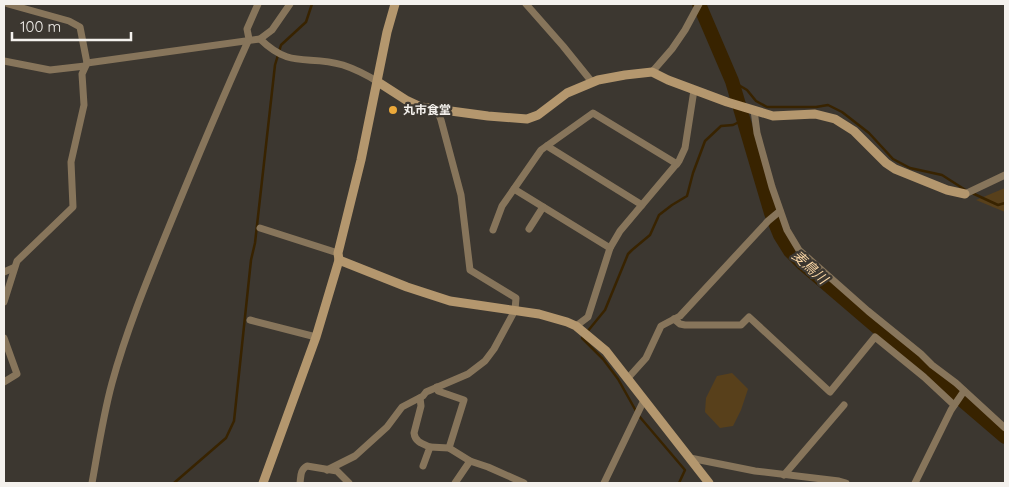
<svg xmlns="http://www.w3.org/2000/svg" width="1009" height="487" font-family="Quicksand,'Noto Sans JP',sans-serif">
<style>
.green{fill:#58401b}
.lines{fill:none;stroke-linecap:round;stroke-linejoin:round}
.stream{stroke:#382300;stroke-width:2.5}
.river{stroke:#382300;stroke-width:14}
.street{stroke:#87755b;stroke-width:7}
.secondary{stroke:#b4976e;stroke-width:9}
.poi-dot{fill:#eca93a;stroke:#3c3730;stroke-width:2}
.labels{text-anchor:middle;stroke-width:4.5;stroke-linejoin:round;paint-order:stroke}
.poi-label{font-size:12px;font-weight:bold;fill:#f4f1ed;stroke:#3c3730;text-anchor:start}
.water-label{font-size:14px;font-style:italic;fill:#fad6a4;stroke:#3c3730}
</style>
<rect width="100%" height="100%" fill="#3c3730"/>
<g class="green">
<path d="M1005,188V212L976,200Z"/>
<path d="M732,373L748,389L741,410L733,426L720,428L705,412L706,398L717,376Z"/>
</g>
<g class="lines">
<g class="stream">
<path d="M732,81L747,90L756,101L767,107H816L828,105L842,112L869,133L893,159L910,168L942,175L967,191"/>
<path d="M972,193L998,205L1005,203"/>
<path d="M587,332L605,310L628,254L632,250L650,235L659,215L672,205L687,196L693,173L705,141L721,126L733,125L743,120"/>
<path d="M583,336L582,338L603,359L618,379L636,411"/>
<path d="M639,416L685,470L679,483"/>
<path d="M174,483L226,438L234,421L251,260L255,243L275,65L281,45L306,22L312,4"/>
</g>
<path class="river" d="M699,4L732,81L771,213L780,235L790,251L803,264L1005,437"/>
<g class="street">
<path d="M526,4L563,46L592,82"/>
<path d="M260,39L272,30L290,4"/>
<path d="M4,61L50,70L85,66"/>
<path d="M87,63L260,39C292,70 307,54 343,65C355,69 367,75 378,82"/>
<path d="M652,72L672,49L685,30L699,4"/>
<path d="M754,110L757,133L772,187L787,230L799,250L868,311L921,354L932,365L956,383L1005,428"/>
<path d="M547,146L642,205"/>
<path d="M514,189L610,248"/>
<path d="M965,194L1005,175"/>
<path d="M260,228L338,253"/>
<path d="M529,229L543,207"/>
<path d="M493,230L502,206L541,150L593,113L677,164"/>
<path d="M4,272L13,268"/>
<path d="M4,302L17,261L73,207L71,162L84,105L82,74L87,63L80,27L69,21L8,4"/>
<path d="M674,319L680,324L685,325H741L749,317L830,392L875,337L924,377L954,405"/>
<path d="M250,320L316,337"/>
<path d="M576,326L588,317L610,248L620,231L679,161L685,148L694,90"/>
<path d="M4,338L17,374L4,382"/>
<path d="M628,378L646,358L661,326L680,316L768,221L780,211"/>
<path d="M437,387L438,391L464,400L449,448"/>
<path d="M420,398L421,406L414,433C415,442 423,444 430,447L423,466"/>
<path d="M430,447L449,448L470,461"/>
<path d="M690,458L755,471L839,481L846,483"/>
<path d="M327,470L355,456L387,427L402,407L423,396L426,392L468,374L485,361L494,349L515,310L516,298L470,270L461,195L441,120L437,110"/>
<path d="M784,475L844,405"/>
<path d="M92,483C98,450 103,416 112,383C126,332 146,283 166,234C193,168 220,103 249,39L247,29L258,4"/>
<path d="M300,483C301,476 300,470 307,466L337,471L349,483"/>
<path d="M455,483L470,461L488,467L524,483"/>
<path d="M604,483L644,400"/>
<path d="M915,483L951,410L964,391"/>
</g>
<g class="secondary">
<path d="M378,82L406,100L421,107L488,116L527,119L538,115L567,93L598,80L625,75L652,72L668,80L727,102L773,116L815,114L835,119L854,131L886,163L895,169L947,190L965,194"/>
<path d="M339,260L407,287L450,301L539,314L567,322L576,326L606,351L709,483"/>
<path d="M263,483L316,337L339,260L338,253L361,160L387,32L395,4"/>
</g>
</g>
<circle class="poi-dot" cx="393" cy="110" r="5"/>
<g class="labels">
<g class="poi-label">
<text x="403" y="114">丸市食堂</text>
</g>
<g class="water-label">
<text transform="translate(810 267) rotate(42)" y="5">麦鳥川</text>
</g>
</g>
<rect width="1009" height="487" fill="none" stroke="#f4f1ed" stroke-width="10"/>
<path d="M12 32v8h119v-8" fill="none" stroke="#f4f1ed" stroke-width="2.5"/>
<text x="20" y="32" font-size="15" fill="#f4f1ed" stroke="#3c3730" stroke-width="4" paint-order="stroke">100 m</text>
</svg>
